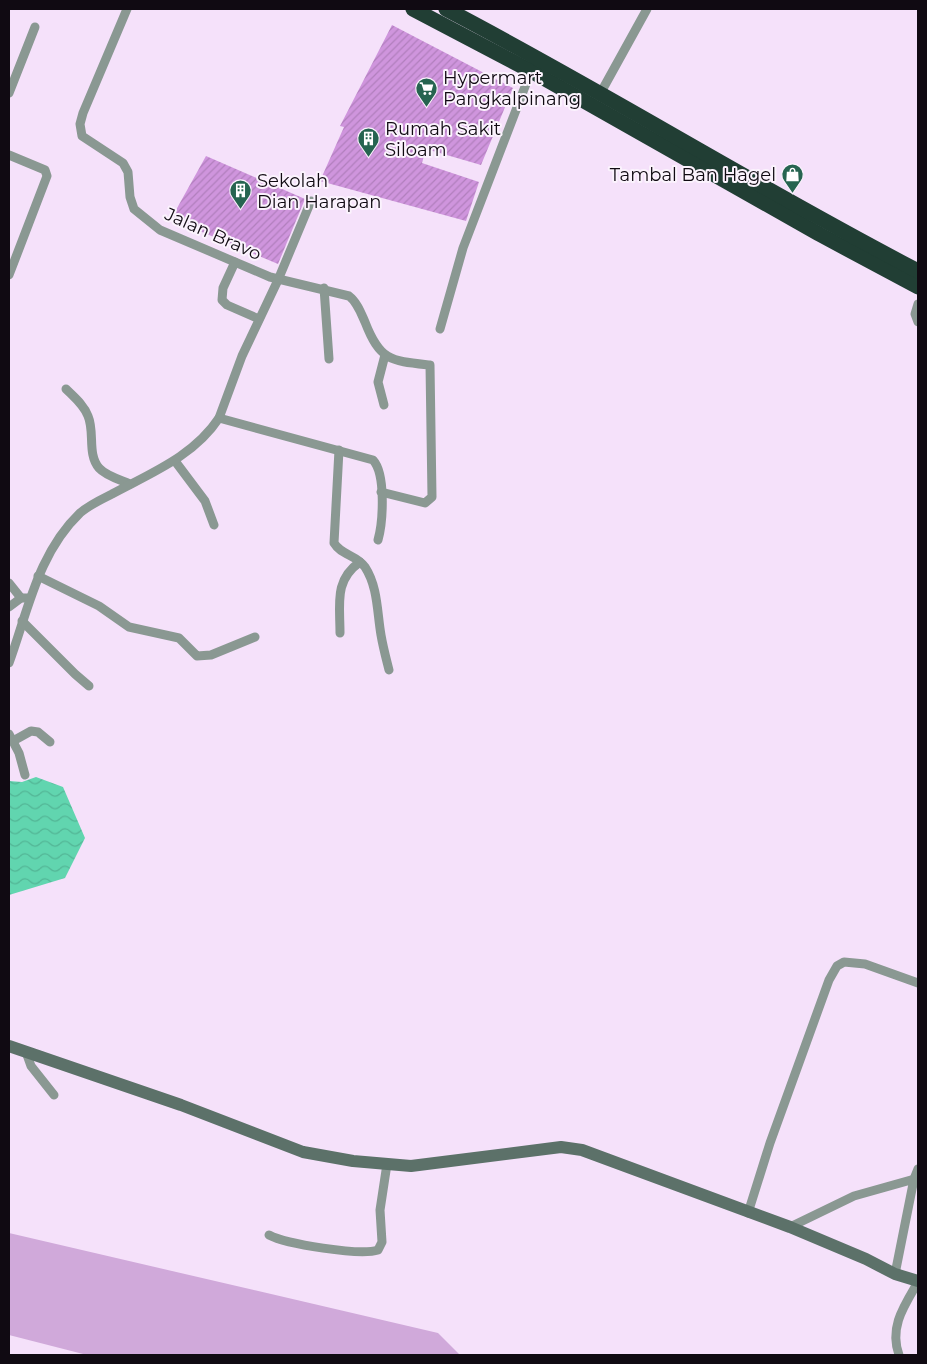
<svg xmlns="http://www.w3.org/2000/svg" width="927" height="1364" font-family="Montserrat,sans-serif">
<style>
.grass{fill:#d0a9da}
.water{fill:url(#water-waves)}
.building{fill:url(#building-hatch)}
.lines{fill:none;stroke-linecap:round;stroke-linejoin:round}
.street{stroke:#8a9892;stroke-width:9}
.secondary{stroke:#5c7169;stroke-width:12}
.highway{stroke:#213e34;stroke-width:15}
.labels{text-anchor:middle;stroke-width:4;stroke-linejoin:round;paint-order:stroke}
.poi-label{font-size:18px;fill:#100a12;stroke:#fbf3fd;text-anchor:start}
.street-label{font-size:18px;fill:#100a12;stroke:#fbf3fd}
</style>
<defs>
<pattern id="water-waves" width="16" height="10" patternUnits="userSpaceOnUse" patternTransform="scale(1.25)"><rect width="16" height="10" fill="#61d5af"/><path d="M0 5q4-4 8 0t8 0" fill="none" stroke="#53b696"/></pattern>
<pattern id="building-hatch" width="6" height="6" patternUnits="userSpaceOnUse" patternTransform="scale(1.25)"><rect width="6" height="6" fill="#cf95dd"/><path d="M-1 1l2-2M0 6l6-6M5 7l2-2" fill="none" stroke="#b17fbd"/></pattern>
</defs>
<rect width="100%" height="100%" fill="#f5e1fa"/>
<path class="grass" d="M9,1233L438,1333L460,1355H87L9,1335Z"/>
<path class="water" d="M36,777L63,787L85,838L65,878L9,895V781L22,782Z"/>
<g class="building">
<path d="M392,25L513,88L481,165L426,149L422,163L479,182L466,221L320,181L344,127L340,126Z"/>
<path d="M206,156L305,199L278,264L171,219Z"/>
</g>
<g class="lines">
<g class="street">
<path d="M127,9L83,113L80,124L82,136L123,163L128,172L130,197L134,209L160,230L270,277L349,296C357,302 361,313 365,322C380,361 391,361 430,365L432,497L425,503L381,492"/>
<path d="M9,93L35,27"/>
<path d="M600,94L647,9"/>
<path d="M9,155L45,170L47,176L9,275"/>
<path d="M235,262L223,288L222,300L227,305L259,319"/>
<path d="M324,288L329,359"/>
<path d="M918,304L915,314L918,322"/>
<path d="M440,329L463,248L531,71"/>
<path d="M66,389C74,397 84,405 88,416C95,432 87,454 99,468C106,476 121,480 130,484"/>
<path d="M384,405L378,382L385,355"/>
<path d="M219,418L373,460C386,474 383,522 378,540"/>
<path d="M339,450L334,543C341,555 357,555 365,567C378,587 377,612 381,635C383,647 386,658 389,670"/>
<path d="M175,461L205,501L214,525"/>
<path d="M38,576L99,606L129,627L179,638L197,656L211,655L255,637"/>
<path d="M9,583L21,598"/>
<path d="M9,607L21,598H29"/>
<path d="M22,621L75,674L89,686"/>
<path d="M340,633C340,604 334,580 360,562"/>
<path d="M9,663C28,611 38,553 80,513C89,505 102,499 112,494C151,473 194,456 219,418L242,356L278,280L311,201"/>
<path d="M9,734L19,753L25,775"/>
<path d="M13,741L31,731L38,732L50,742"/>
<path d="M26,1052L31,1066L54,1095"/>
<path d="M748,1213L770,1143L829,980L837,966L844,962L865,964L918,983"/>
<path d="M790,1227L854,1196L918,1178"/>
<path d="M269,1235C286,1244 360,1256 378,1250L382,1242L380,1210L387,1164"/>
<path d="M895,1274L914,1179L918,1169"/>
<path d="M899,1355C889,1327 904,1306 918,1282"/>
</g>
<path class="secondary" d="M9,1046L181,1105L303,1152L353,1161L411,1166L561,1147L582,1150L790,1227L866,1259L895,1274L918,1281"/>
<g class="highway">
<path d="M413,9L531,71L819,234L918,287"/>
<path d="M446,9C605,92 758,188 918,271"/>
</g>
</g>
<defs>
<symbol id="supermarket-pin" viewBox="-11 -11 22 30"><path d="M0 17L-7.5 6A9.5 9.5 0 1 1 7.5 6Z" fill="#266450" stroke="#fbf3fd"/><path d="M-6-5.5h2.5l.6 2H6L4.5 2H-2.5L-4.4-4H-6ZM-1.5 3.2a1.3 1.3 0 1 0 .1 0ZM3 3.2a1.3 1.3 0 1 0 .1 0Z" fill="#fff"/></symbol>
<symbol id="building-pin" viewBox="-11 -11 22 30"><path d="M0 17L-7.5 6A9.5 9.5 0 1 1 7.5 6Z" fill="#266450" stroke="#fbf3fd"/><path d="M-4-6H4V6H1V3H-1V6H-4ZM-2.5-4.3h1.7v1.8h-1.7ZM.8-4.3h1.7v1.8H.8ZM-2.5-1h1.7V.8h-1.7ZM.8-1h1.7V.8H.8Z" fill="#fff"/></symbol>
<symbol id="shop-pin" viewBox="-11 -11 22 30"><path d="M0 17L-7.5 6A9.5 9.5 0 1 1 7.5 6Z" fill="#266450" stroke="#fbf3fd"/><path d="M-5-2.5h2.3a2.7 3.5 0 0 1 5.4 0H5L5.5 6h-11ZM-1.5-2.5h3a1.5 2.3 0 0 0-3 0Z" fill="#fff"/></symbol>
</defs>
<g fill-rule="evenodd">
<use href="#supermarket-pin" x="414" y="76" width="25" height="34"/>
<use href="#building-pin" x="356" y="126" width="25" height="34"/>
<use href="#shop-pin" x="780" y="162" width="25" height="34"/>
<use href="#building-pin" x="228" y="178" width="25" height="34"/>
</g>
<g class="labels">
<g class="poi-label">
<text x="443" y="84">Hypermart<tspan x="443" dy="21">Pangkalpinang</tspan></text>
<text x="385" y="135">Rumah Sakit<tspan x="385" dy="21">Siloam</tspan></text>
<text x="776" y="181" text-anchor="end">Tambal Ban Hagel</text>
<text x="257" y="187">Sekolah<tspan x="257" dy="21">Dian Harapan</tspan></text>
</g>
<g class="street-label">
<text transform="translate(213 234) rotate(24)" y="6">Jalan Bravo</text>
</g>
</g>
<rect width="927" height="1364" fill="none" stroke="#100a12" stroke-width="20"/>
</svg>
